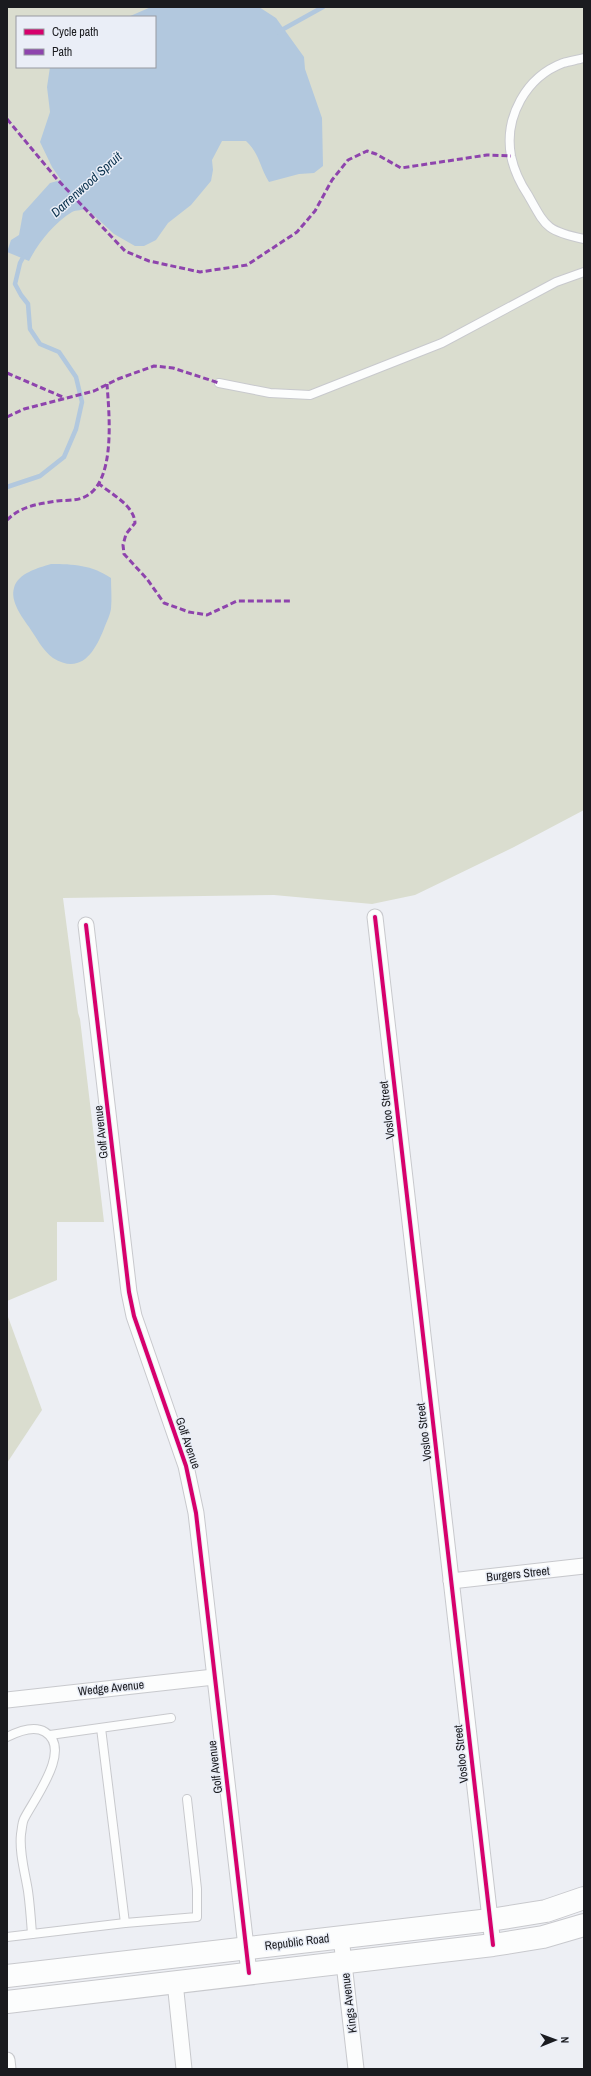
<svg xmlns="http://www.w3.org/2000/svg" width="591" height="2076" font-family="'Archivo Narrow',sans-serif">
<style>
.green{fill:#daddcf;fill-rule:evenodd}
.water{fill:#b2c8de}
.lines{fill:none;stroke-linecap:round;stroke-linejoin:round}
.stream{stroke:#b2c8de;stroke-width:4.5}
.lane-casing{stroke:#c8c9cd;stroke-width:10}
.street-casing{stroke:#c8c9cd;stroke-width:17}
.secondary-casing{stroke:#c8c9cd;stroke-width:24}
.lane{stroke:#fcfdfd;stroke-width:8}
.street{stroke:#fcfdfd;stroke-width:15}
.secondary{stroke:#fcfdfd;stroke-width:22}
.quiet{stroke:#8e44ad;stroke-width:3;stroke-dasharray:6 3;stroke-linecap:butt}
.cycleway-casing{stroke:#eaeef7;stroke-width:6}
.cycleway{stroke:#d6006c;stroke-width:4}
.labels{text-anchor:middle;stroke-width:3;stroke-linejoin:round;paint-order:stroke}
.street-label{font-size:12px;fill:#1a1b1f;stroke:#eaeef7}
.water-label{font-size:13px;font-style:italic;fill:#072f4b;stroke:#eaeef7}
</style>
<rect width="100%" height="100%" fill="#edeff4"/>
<g class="green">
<path d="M7,7H584V810L514,847L415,895L372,904L274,895L63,898L78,1013L80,1019L104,1222H57V1280L7,1301ZM17,17H155V67H17Z"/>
<path d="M7,1314L42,1410L7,1463Z"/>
</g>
<g class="water">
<path d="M151,7H259L276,18L304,57L305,69L322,118L323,166L314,173L299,174L269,182C259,166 260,154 246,141H222L212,160L213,170L211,181L191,205L168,223L156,240L144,246H135L114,234L87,209C83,210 76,210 72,212C54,223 38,243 29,261L7,252L11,240L19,235L23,213L50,183L61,180L52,167L40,142L50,112L47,87L50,67H155V17H128Z"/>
<path d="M51,564C73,564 92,565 111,578C111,588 112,599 111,609C110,615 107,621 105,626C96,650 82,676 53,658C43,651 36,637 29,627C22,617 10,601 14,588C18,573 38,568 51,564Z"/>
</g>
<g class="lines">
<g class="stream">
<path d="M278,32L323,7"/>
<path d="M7,487L40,476L64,457L76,429L82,402L76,377L59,352L40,344L30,329L28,304L21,295L15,284L20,263L25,254"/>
</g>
<defs>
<g id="lane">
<path d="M584,58C577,60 570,61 563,63C526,77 504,117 511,156C514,170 520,183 528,195C546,227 546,231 584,239"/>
<path d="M219,383L270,393L310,395L442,343L556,282L584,272"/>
<path d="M101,1728L125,1923"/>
<path d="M50,1735L171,1718"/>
<path d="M7,1737C17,1732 34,1725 45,1732C73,1749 34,1799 24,1819C22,1823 22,1829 21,1834C19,1853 25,1872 28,1891C30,1905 31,1920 32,1934"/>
<path d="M7,1937L125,1923L197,1917V1889L187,1799"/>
</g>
<g id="street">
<path d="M375,917L493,1945"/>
<path d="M86,925L129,1292L134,1316L186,1466L196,1513L249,1973"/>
<path d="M451,1581L584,1566"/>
<path d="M7,1700L214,1677"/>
<path d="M341,1937L356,2069"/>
<path d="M175,1982L184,2069"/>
<path d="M7,2060L8,2069"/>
</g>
<g id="secondary">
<path d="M7,1976L490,1920L546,1911L584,1898"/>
<path d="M7,2002L493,1945L543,1937L584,1925"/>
</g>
</defs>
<use href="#lane" class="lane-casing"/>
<use href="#street" class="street-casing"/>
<use href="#secondary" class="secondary-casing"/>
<use href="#lane" class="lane"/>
<use href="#street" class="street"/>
<use href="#secondary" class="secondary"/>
<g class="quiet">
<path d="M7,119L56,178L125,251L149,261L200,272L247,265L297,232L315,211L332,180L348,160L367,151L376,154L401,168L487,155L511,156"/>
<path d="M7,373L65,398"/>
<path d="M7,417L24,409L94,391L118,379L154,366L173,368L219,383"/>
<path d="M98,483C111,494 134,505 135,523L126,534L123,545L124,554L147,579L164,603L189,612L207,615L237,601H290"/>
<path d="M7,520C21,506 38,504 57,501C65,500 74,501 82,498C117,486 109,413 107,384"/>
</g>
<defs>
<g id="cycleway">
<path d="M375,917L493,1945"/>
<path d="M86,925L129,1292L134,1316L186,1466L196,1513L249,1973"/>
</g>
</defs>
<use href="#cycleway" class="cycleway-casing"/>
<use href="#cycleway" class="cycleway"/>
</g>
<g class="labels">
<g class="street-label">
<text transform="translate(387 1110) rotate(-97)" y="4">Vosloo Street</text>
<text transform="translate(101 1132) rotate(-96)" y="4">Golf Avenue</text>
<text transform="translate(424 1432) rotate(-97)" y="4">Vosloo Street</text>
<text transform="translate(188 1443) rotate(71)" y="4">Golf Avenue</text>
<text transform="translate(518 1574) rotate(-6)" y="4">Burgers Street</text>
<text transform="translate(111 1688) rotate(-6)" y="4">Wedge Avenue</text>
<text transform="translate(461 1754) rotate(-96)" y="4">Vosloo Street</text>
<text transform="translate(215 1767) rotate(-97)" y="4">Golf Avenue</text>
<text transform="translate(297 1942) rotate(-7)" y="4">Republic Road</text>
<text transform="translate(349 2003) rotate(-97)" y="4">Kings Avenue</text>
</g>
<g class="water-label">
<text transform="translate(86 184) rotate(-42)" y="5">Darrenwood Spruit</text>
</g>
</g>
<rect width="591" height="2076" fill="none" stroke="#1a1b1f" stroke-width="16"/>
<rect x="16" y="16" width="140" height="52" fill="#eaeef7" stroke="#979aa1"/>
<rect x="24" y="29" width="20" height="6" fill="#d6006c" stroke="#979aa1"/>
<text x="52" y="36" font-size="12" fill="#1a1b1f">Cycle path</text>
<rect x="24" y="49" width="20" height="6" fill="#8e44ad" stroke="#979aa1"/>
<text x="52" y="56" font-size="12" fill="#1a1b1f">Path</text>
<g transform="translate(555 2040) rotate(89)" stroke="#eaeef7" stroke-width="3" paint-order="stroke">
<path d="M0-3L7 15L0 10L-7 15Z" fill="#1a1b1f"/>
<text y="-6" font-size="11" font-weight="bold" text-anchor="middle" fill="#1a1b1f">N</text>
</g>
</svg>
